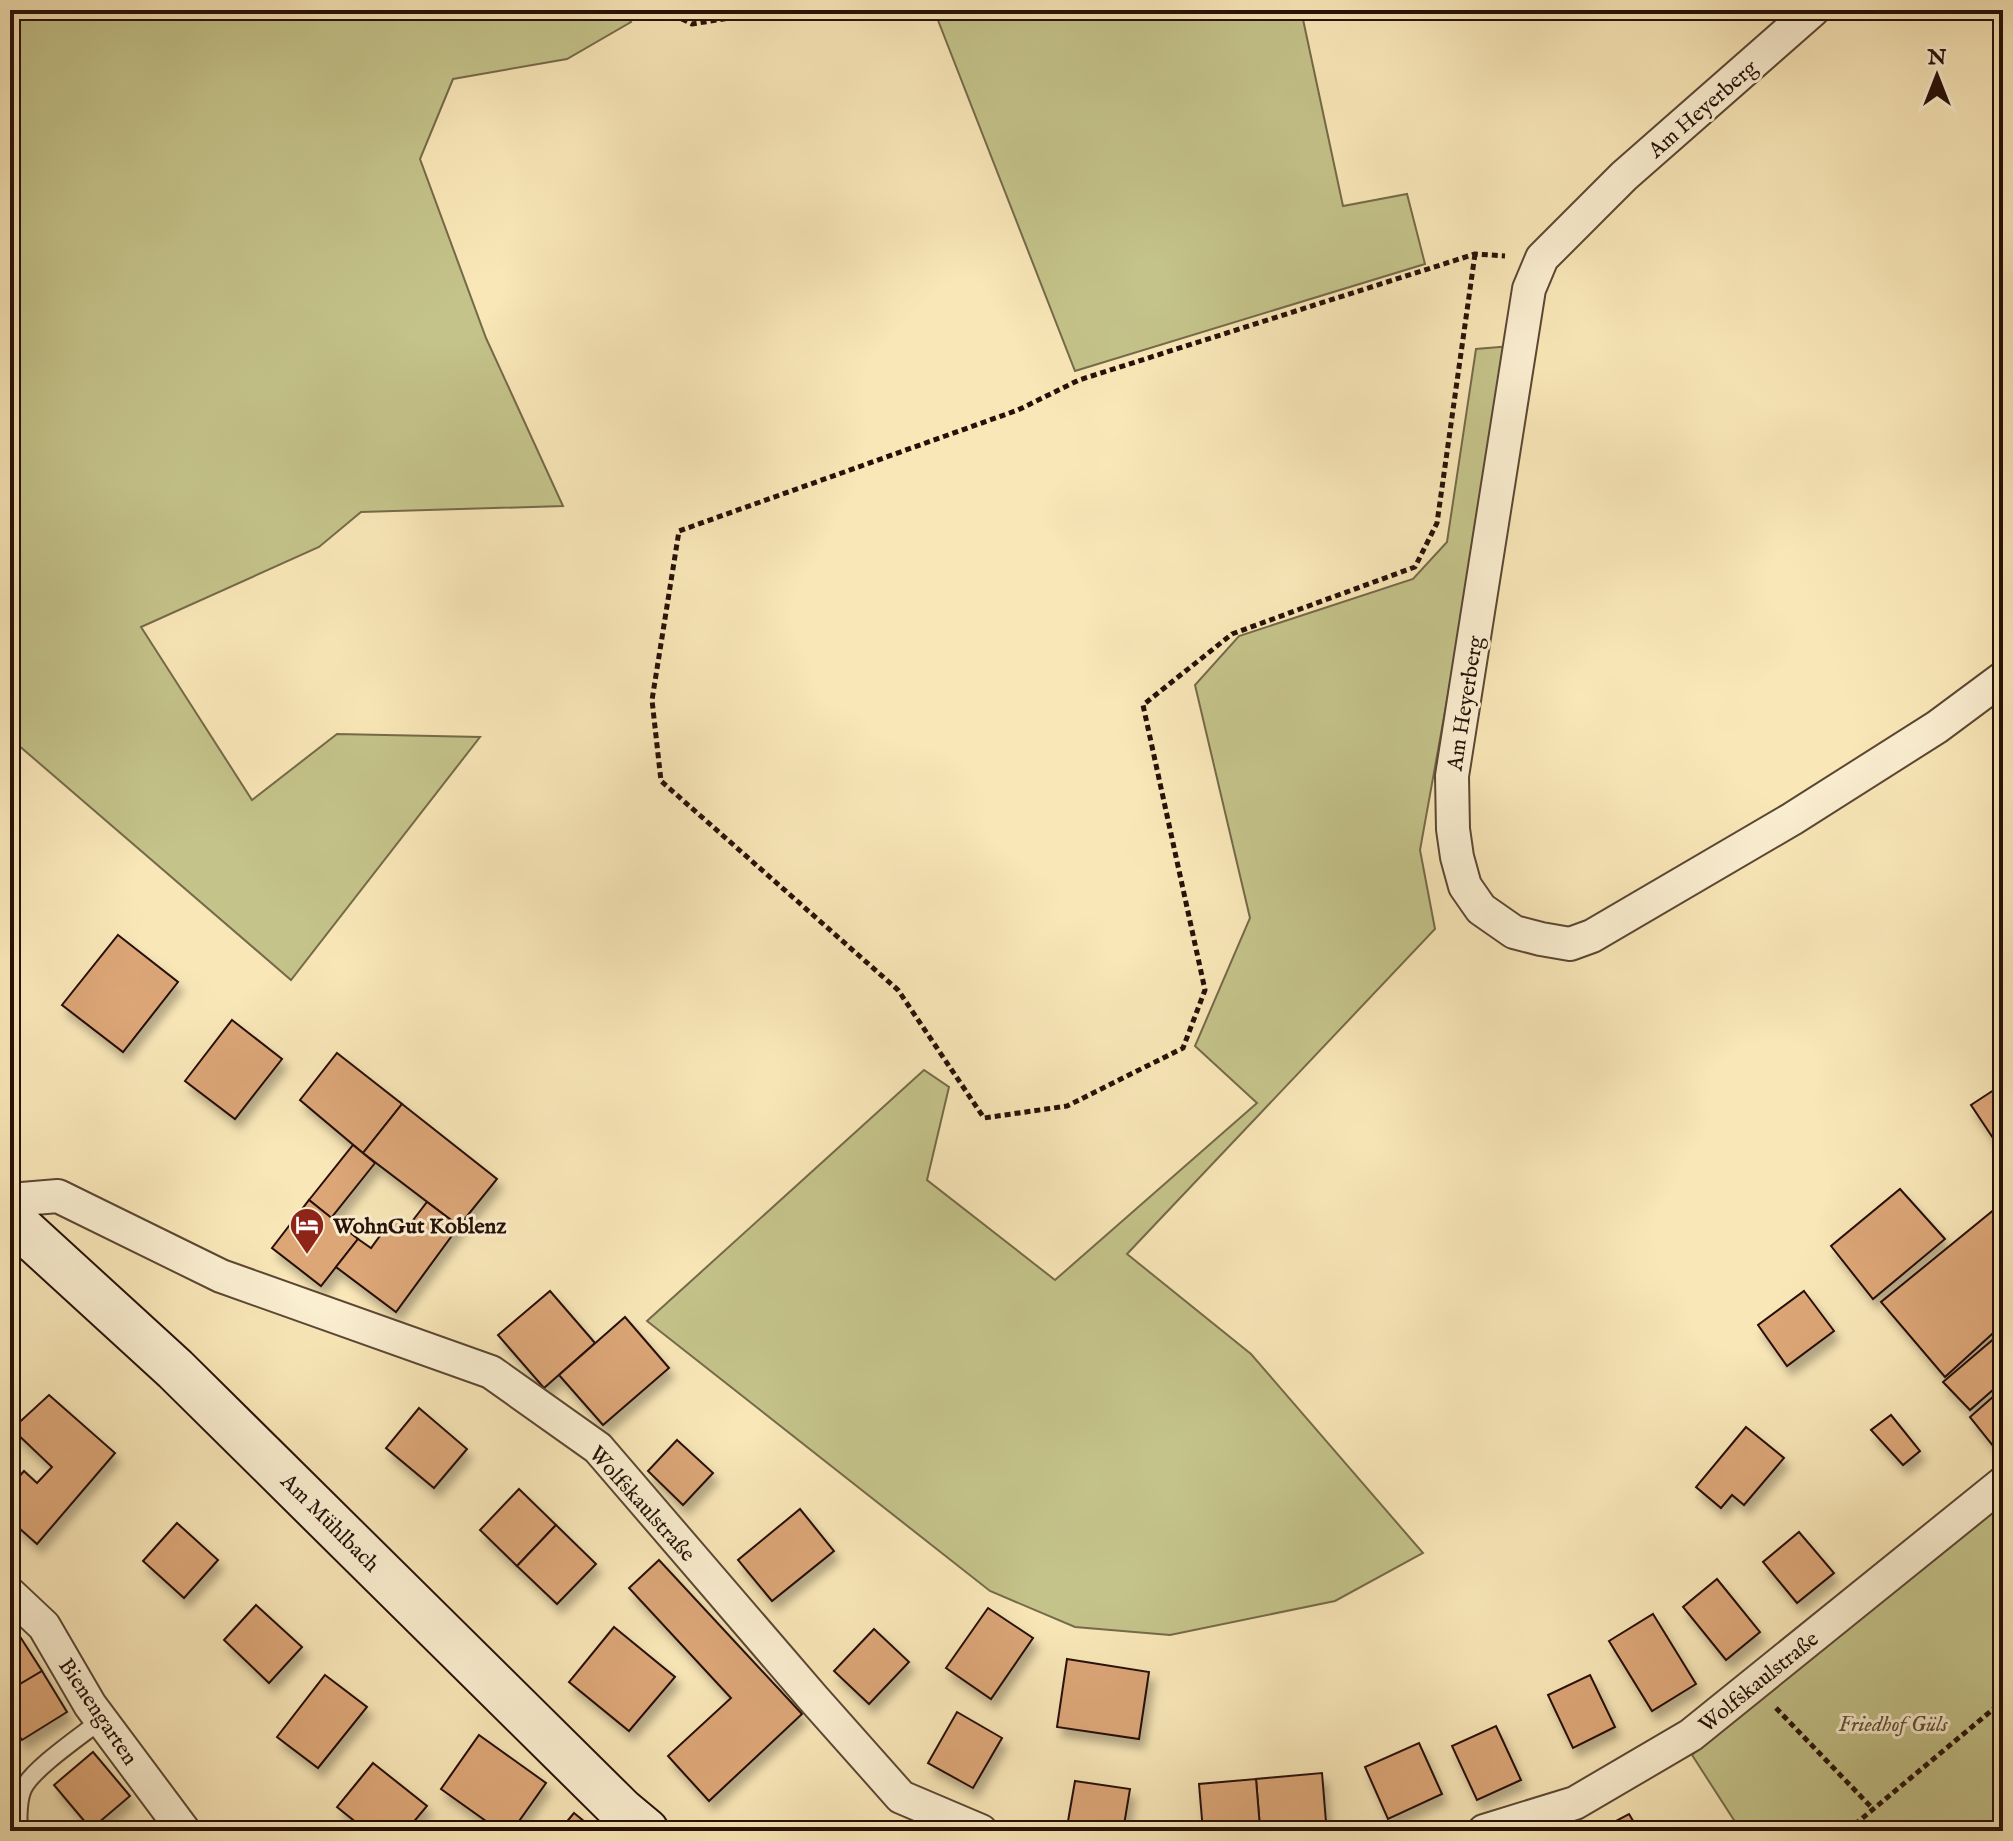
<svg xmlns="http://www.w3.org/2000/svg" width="2013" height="1841" font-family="'IM FELL English',serif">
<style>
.green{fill:#c4c38a;stroke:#756a49;stroke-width:2}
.building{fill:#dca677;stroke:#261008;stroke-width:2;filter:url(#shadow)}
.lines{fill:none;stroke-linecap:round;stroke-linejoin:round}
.lane-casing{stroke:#5b4634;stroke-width:20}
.street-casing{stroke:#5b4634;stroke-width:36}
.secondary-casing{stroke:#261008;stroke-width:48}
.path{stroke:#261008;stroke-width:5;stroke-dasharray:6 4;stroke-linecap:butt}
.lane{stroke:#fbefd1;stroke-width:16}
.street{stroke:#fbefd1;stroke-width:32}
.secondary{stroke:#fbefd1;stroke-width:44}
.labels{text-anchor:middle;stroke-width:6;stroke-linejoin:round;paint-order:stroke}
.street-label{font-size:22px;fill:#261008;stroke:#fbefd1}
.poi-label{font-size:22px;font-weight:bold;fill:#261008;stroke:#fbefd1;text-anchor:start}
.park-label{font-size:22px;font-style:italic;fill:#5d4f36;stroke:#fbefd1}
</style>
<defs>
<filter id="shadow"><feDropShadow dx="5" dy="9" stdDeviation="4" flood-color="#0004"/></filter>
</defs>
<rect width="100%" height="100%" fill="#f9e7b8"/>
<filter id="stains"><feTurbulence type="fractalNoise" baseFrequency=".0025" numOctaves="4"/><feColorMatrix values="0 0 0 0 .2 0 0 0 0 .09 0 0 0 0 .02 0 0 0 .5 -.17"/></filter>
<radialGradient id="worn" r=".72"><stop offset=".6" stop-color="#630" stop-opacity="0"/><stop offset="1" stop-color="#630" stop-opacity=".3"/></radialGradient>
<g class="green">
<path d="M10,10H622L631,22L567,59L453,79L420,159L486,338L563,506L361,512L319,547L141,627L252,800L337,734L480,737L291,980L10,738Z"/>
<path d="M934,10H1301L1343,206L1407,194L1425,264L1075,371Z"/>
<path d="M1511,346L1420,850L1435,929L1127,1254L1251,1354L1423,1553L1335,1601L1170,1635L1075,1627L990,1591L647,1321L924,1070L949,1087L927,1180L1055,1280L1257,1103L1195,1046L1250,918L1195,685L1239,636L1413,579L1447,542L1476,349Z"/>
<path d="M2003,1481V1831H1741L1692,1755Z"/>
</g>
<g class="building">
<path d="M118,935L178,982L123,1052L62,1005Z"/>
<path d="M232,1020L282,1059L235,1119L185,1081Z"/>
<path d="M337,1053L402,1104L363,1153L300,1100Z"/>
<path d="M2003,1084V1149L2001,1150L1971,1105Z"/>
<path d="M402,1104L497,1179L459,1226L363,1153Z"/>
<path d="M353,1145L375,1163L331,1218L309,1200Z"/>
<path d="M1900,1189L1945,1239L1873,1299L1831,1246Z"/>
<path d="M309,1200L358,1239L321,1286L272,1248Z"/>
<path d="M427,1202L459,1226L396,1312L336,1267L358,1239L371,1248L393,1218L407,1228Z"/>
<path d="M2001,1204L2003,1207V1324L1945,1377L1881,1302Z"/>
<path d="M550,1291L595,1343L544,1388L498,1335Z"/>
<path d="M1804,1291L1834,1331L1787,1366L1758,1325Z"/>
<path d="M625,1317L669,1368L603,1425L559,1375Z"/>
<path d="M2003,1331V1381L1970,1410L1943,1382Z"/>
<path d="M2003,1388V1448L1998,1452L1970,1417Z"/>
<path d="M49,1395L115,1453L37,1544L10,1520V1487L24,1471L37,1483L52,1467L12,1429Z"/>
<path d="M419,1408L467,1449L434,1488L386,1448Z"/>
<path d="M1891,1415L1920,1451L1903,1465L1871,1430Z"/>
<path d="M1746,1427L1784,1458L1744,1505L1732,1495L1721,1508L1696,1487Z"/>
<path d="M677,1440L713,1473L683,1505L648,1471Z"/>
<path d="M519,1489L556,1525L517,1566L480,1530Z"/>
<path d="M800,1509L834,1551L772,1601L738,1560Z"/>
<path d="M177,1523L218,1560L184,1598L143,1561Z"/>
<path d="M556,1525L596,1564L557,1604L517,1566Z"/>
<path d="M1799,1532L1834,1573L1797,1603L1763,1562Z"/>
<path d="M659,1560L802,1714L709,1801L668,1756L731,1698L629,1588Z"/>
<path d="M1717,1579L1760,1632L1726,1660L1683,1607Z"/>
<path d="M256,1605L302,1647L269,1683L224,1640Z"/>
<path d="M988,1608L1033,1638L991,1699L946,1668Z"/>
<path d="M1653,1614L1696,1684L1652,1711L1609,1641Z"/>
<path d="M614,1627L675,1677L629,1731L569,1682Z"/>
<path d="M874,1629L909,1662L869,1704L834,1671Z"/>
<path d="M19,1635L42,1671L10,1690V1640Z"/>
<path d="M1067,1659L1149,1672L1139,1739L1057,1727Z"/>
<path d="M42,1671L67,1712L22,1740L10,1722V1690Z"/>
<path d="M325,1675L367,1707L318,1768L277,1737Z"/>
<path d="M1590,1675L1615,1727L1573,1748L1548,1695Z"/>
<path d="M957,1712L1002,1738L973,1788L928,1763Z"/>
<path d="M1496,1726L1521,1780L1477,1800L1452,1746Z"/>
<path d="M479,1735L546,1783L512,1831H500L441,1789Z"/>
<path d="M1419,1743L1442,1794L1388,1819L1365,1767Z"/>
<path d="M93,1752L130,1796L91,1829L54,1785Z"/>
<path d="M373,1763L427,1806L406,1831H367L337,1807Z"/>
<path d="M1322,1773L1326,1822L1260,1828L1256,1779Z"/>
<path d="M1256,1779L1260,1828L1203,1831L1199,1784Z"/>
<path d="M1075,1781L1130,1789L1123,1831H1095L1067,1827Z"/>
<path d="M574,1813L596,1831H559Z"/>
<path d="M1629,1814L1639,1831H1615L1610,1824Z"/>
</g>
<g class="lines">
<defs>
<path id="lane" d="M19,1831C18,1819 18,1798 24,1787C35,1767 81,1736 101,1720"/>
<g id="street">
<path d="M1813,10L1624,176L1542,258L1529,289L1452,776L1453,829L1457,857L1465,886L1481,909L1514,932L1541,939L1570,944L1592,936L1792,819L1937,727L2003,678"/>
<path d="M10,1200L58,1196L221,1276L491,1372L598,1448L813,1698L901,1797L981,1831"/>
<path d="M10,1594L44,1626L90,1705L184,1831"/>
<path d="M1484,1831L1575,1803L1691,1735L2003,1483"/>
</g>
<path id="secondary" d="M10,1218L175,1369L622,1811L646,1831"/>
</defs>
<use href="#lane" class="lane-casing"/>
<use href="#street" class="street-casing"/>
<use href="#secondary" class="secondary-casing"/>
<g class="path">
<path d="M664,10L692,24L749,15L768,10"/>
<path d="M1475,254L1437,523L1415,567L1232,634L1143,705L1205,990L1183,1048L1067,1106L984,1118L898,990L661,781L652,700L679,531L1018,410L1079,380L1475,254L1505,256"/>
<path d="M1776,1708L1873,1809"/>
<path d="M1847,1831L2003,1701"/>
</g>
<use href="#lane" class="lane"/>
<use href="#street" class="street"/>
<use href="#secondary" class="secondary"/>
</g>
<defs>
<symbol id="hotel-pin" viewBox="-11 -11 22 30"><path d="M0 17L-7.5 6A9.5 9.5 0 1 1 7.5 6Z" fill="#8f2418" stroke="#fbefd1"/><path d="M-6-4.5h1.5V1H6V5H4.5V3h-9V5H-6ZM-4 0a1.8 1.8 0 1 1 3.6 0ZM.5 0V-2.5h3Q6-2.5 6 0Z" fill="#fff"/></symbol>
</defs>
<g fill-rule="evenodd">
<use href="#hotel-pin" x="287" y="1205" width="40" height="54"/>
</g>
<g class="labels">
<g class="street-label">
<text transform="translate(1702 108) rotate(-41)" y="8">Am Heyerberg</text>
<text transform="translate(1464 703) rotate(-81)" y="8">Am Heyerberg</text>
<text transform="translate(643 1503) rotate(48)" y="8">Wolfskaulstraße</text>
<text transform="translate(331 1522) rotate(45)" y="8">Am Mühlbach</text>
<text transform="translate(1758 1681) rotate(-39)" y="8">Wolfskaulstraße</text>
<text transform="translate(99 1711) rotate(56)" y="8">Bienengarten</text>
</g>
<g class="poi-label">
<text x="333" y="1233">WohnGut Koblenz</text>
</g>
<g class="park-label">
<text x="1893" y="1731">Friedhof Güls</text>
</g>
</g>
<rect width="2013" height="1841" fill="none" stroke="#f9e7b8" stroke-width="40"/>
<rect x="12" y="12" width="1989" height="1817" fill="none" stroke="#261008" stroke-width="4"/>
<rect x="20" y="20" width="1973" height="1801" fill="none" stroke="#261008" stroke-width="2"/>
<g transform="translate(1937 76)" stroke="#fbefd1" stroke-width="6" paint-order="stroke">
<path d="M0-6L14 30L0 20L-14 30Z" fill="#261008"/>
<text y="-12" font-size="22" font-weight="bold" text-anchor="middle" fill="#261008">N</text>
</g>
<rect width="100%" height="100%" filter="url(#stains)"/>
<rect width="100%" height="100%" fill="url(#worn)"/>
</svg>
